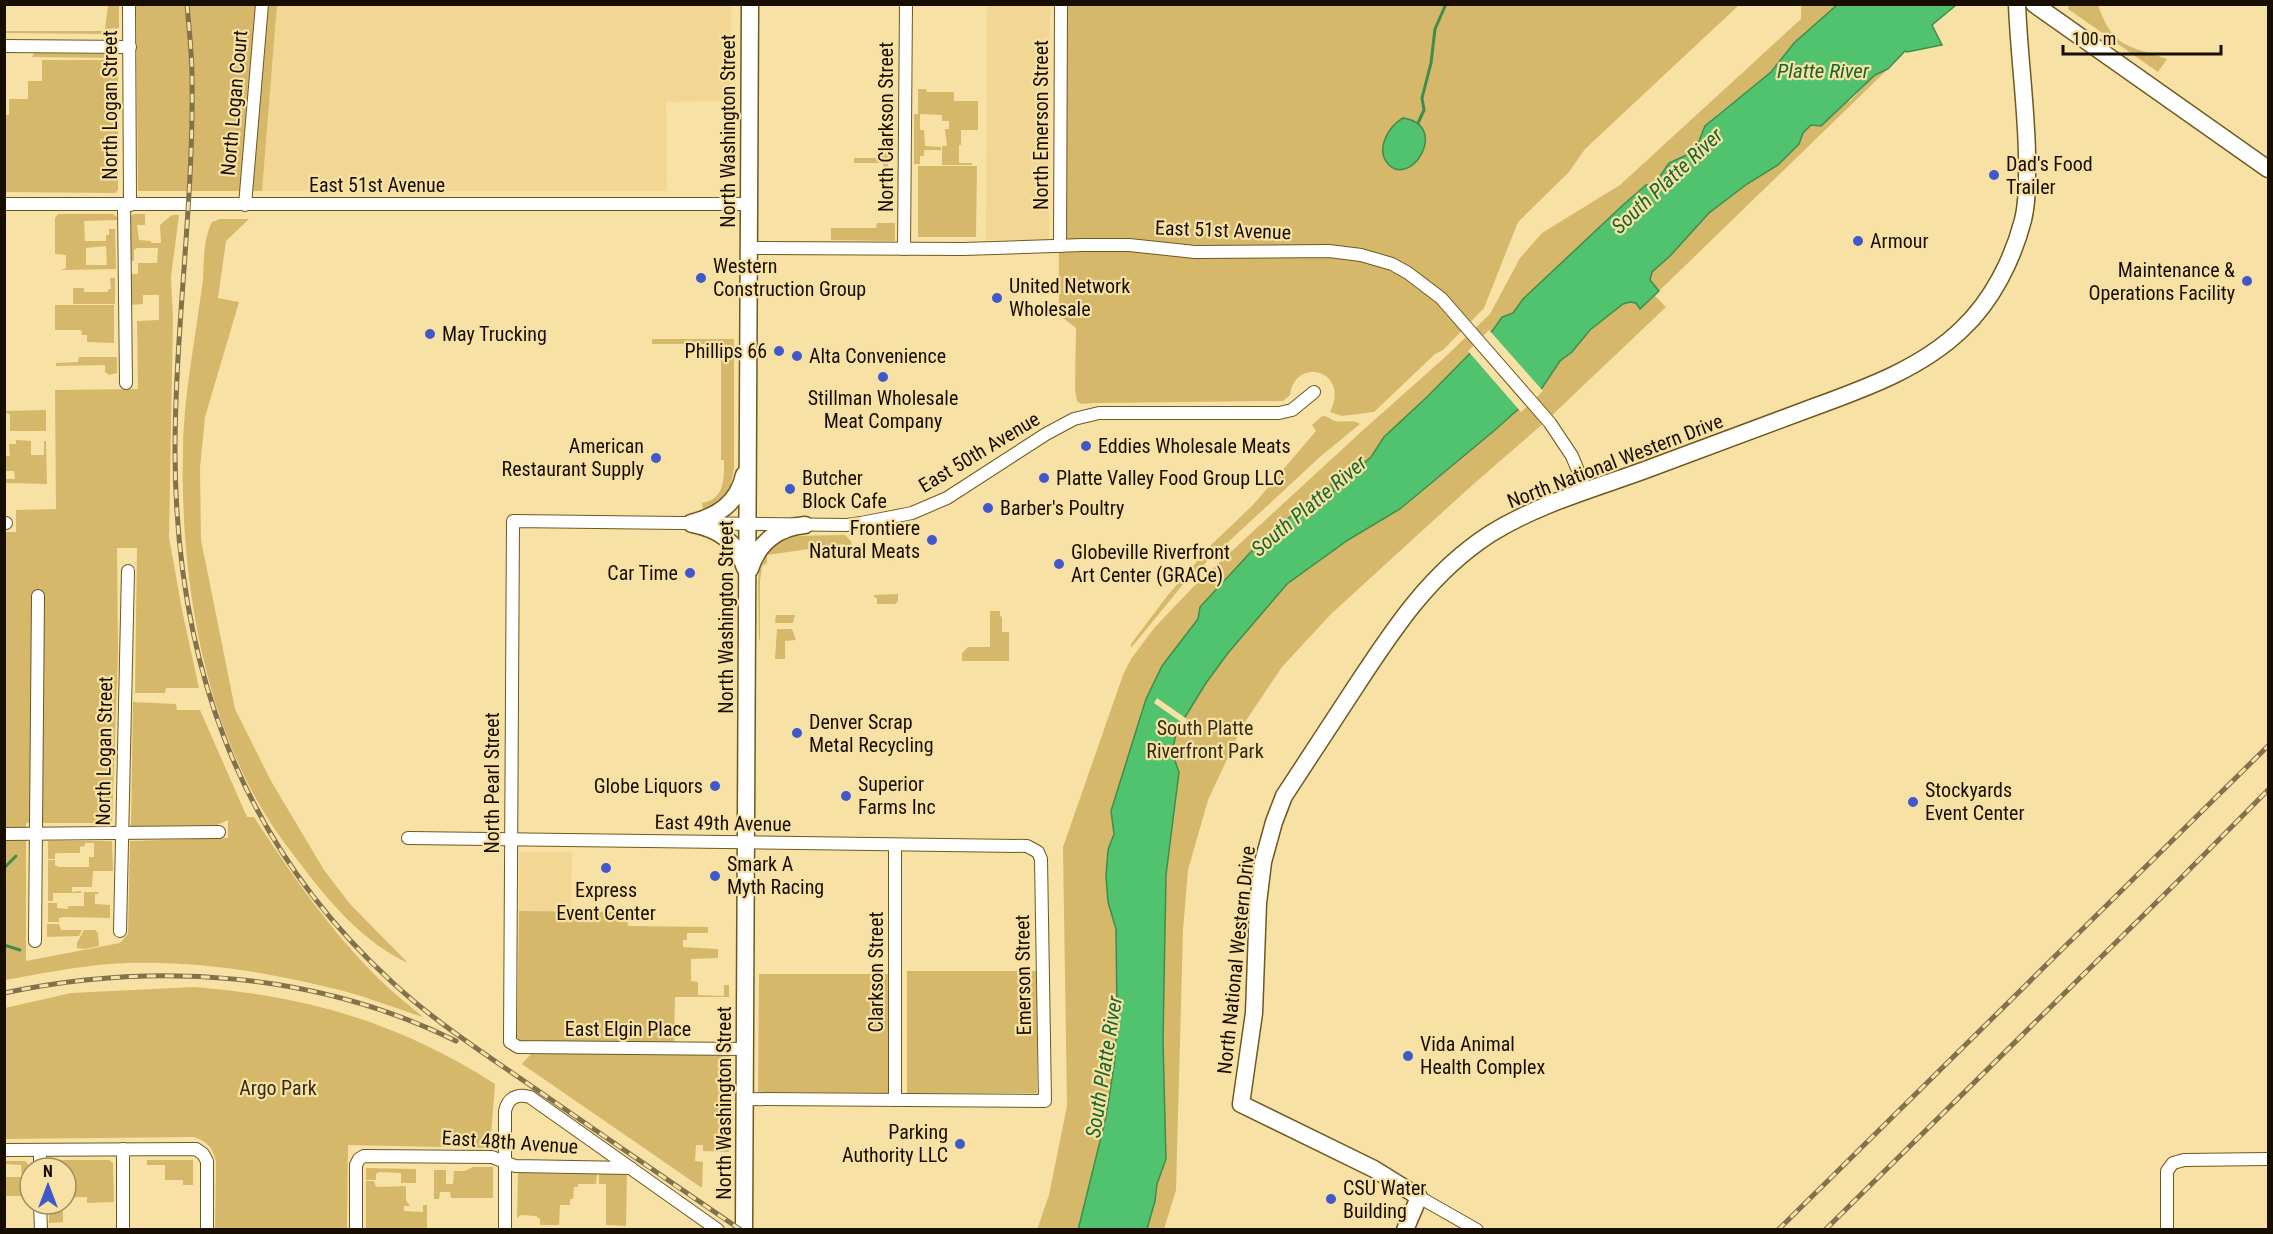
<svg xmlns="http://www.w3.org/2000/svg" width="2273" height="1234" font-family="'Roboto Condensed',sans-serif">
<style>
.built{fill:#f1d793}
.green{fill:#d5b86a;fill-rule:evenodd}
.water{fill:#51c26e;stroke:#408c4d;stroke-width:1.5}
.pier{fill:#f8e1a4}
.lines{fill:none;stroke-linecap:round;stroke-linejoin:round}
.stream{stroke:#408c4d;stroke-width:3}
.street-casing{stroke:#6e591e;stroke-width:14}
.secondary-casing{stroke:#6e591e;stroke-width:19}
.street{stroke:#fff;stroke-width:12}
.secondary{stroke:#fff;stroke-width:16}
.rail-casing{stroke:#81714d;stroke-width:5}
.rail{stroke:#f8e1a4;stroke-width:3;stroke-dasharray:9;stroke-linecap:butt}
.poi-dot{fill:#3f59cb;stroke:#f8e1a4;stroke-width:2}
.labels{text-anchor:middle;stroke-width:4.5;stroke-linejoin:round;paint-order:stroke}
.street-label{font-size:20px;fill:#170e00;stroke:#f8e1a4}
.poi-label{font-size:20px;fill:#170e00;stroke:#f8e1a4;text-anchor:start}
.park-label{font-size:20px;fill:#332b15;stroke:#f8e1a4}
.water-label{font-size:21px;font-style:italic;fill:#186630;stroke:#f8e1a4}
</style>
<rect width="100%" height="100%" fill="#f8e1a4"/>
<g class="built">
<path d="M277,5H731V101L666,102L667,191H262Z"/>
<path d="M987,5H1050L1049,240H986Z"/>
<path d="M519,852H572L571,912L519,911Z"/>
</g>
<g class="green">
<path d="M108,5H119V28L105,29Z"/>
<path d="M136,5H277L262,191H138Z"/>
<path d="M1058,5H1745L1738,6L1585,149L1569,172L1518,222L1484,308L1443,350L1435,354L1374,412L1342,416L1330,412C1351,370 1295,356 1290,395L1283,401L1095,403L1081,404L1077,401L1075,389L1076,328L1059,315Z"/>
<path d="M1804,5H1837L1794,43L1771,72L1718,114L1695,151L1669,163L1654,185H1646L1624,205L1523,299L1513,313L1502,317L1493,330L1428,396L1384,437L1371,457L1364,463L1341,475L1332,484L1334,491C1326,502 1309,500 1298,509C1262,539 1231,573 1200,607L1198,619L1162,666L1146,699L1111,811L1114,834L1108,850V902L1116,929L1117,1014L1115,1059L1106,1117L1078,1229L1037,1230L1049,1195L1067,1106L1063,847L1123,675L1131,659L1155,627L1196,584L1362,431L1443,359L1490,314L1520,258L1542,233L1620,185L1801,19V7Z"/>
<path d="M2069,5H2098C2113,48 2127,45 2167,59L2158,72L2068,9Z"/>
<path d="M5,31H119L116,38H107V34L5,33Z"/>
<path d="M34,53L115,54L118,58L32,57Z"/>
<path d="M42,60H118V190L115,193L5,192V115H9V99H28V81H42Z"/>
<path d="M1888,69L1659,291L1650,280L1651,272L1670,256L1709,213L1747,184L1778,165L1799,144L1803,133L1811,125L1851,100L1875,75Z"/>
<path d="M918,89H926L927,92H954V101H978V130H961V145H959V163H972V165H942V146H947L945,129H949V121H942V115L920,114V130H924L925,146L941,147V150H924V156H920V164H914V114H918Z"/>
<path d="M881,153H888V207H881V173H884L883,163H854V158H881Z"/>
<path d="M918,166H977L976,237H918Z"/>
<path d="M58,214H113L117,217V220L84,221L85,241H106V235H109V229H115L116,269L61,270L66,268V255L55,254V218ZM106,246L107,265H86V248Z"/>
<path d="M133,214H145V225H137L139,240L151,241V243H161L160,225L172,215H179L171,277L173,319L169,537L182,610L199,688H166L165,693H135L137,548H117L118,653L112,823H26V961L120,943L128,934L130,841L228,838V820L217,825L131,826L133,702L176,704L177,710H200L247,817H254C291,874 329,929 378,978C392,992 408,1004 423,1017C392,1007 362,995 331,988C259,970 183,959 109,964C74,967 38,974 5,980V532H16V510L56,509L55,390L138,389L137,321L159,320V295H143V304L130,305V274H138V263H157L158,248H137L134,250V261L129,260L130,217Z"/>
<path d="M220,219H249L226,241L218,298L239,302L205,417L200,468L201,540L235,709L271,781L324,870L350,904L408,963C364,943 328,901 299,862C289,849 279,836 270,822C202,717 180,573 183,451C183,411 190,369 196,329C198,313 201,296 203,280C204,260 203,240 212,222Z"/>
<path d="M877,223H895V241L831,240V228H876Z"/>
<path d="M110,278H115V304H73V288H84V292H108V289H111Z"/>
<path d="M1655,296L1666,307L1546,421L1469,488L1331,614L1282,667L1243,725L1208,800L1188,870L1183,930L1176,1190L1164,1229L1147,1230L1155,1201L1157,1184L1166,1159L1163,1041L1166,875L1179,772L1172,752L1177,730L1206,683L1228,653L1287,584L1348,540L1400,509L1495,430L1542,388L1560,361L1572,352L1590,330L1623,304L1630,302L1636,303L1640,309Z"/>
<path d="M55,305H114V343L87,342V335H82L81,330H55Z"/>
<path d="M652,339H734V469L730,488L723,500L711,508L703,509L702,503C725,499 724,479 724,460H721V344H652Z"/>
<path d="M79,357H117V373L109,375L105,372V365L56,366V363L78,362Z"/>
<path d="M46,410V431H10V414L5,413V411Z"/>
<path d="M1322,416C1328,416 1330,419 1335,421C1344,423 1352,419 1360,424L1321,456L1185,582L1131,648V644L1168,595L1211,545L1253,505L1316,431L1312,425Z"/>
<path d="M16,440L31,441V455H44V441H46L47,484L5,483V479H15L14,471H5L4,456H10L9,444H16Z"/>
<path d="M845,535L851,541L852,550L849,554H846L844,544L767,555V563L762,566L760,581V641L759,639L758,581L760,562L776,540L792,536Z"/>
<path d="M898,594V601L895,604H877V598L874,597V595Z"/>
<path d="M990,611H1000V616L1002,617V632H1009V661H962V653L968,647H990Z"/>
<path d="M776,615H795L793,623H775Z"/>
<path d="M777,629H792L796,640L785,641V659H775Z"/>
<path d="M48,841H112L113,871H93L92,887H72V892L81,891V893H53V901H48V860H55V865L59,867H89V857H94V843H85V846L80,847V853H58L55,854V859H48Z"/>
<path d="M84,892H98L99,894H95V904L110,905V918L64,917L59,918V922H48V903H57V908L68,909V906H84Z"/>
<path d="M519,911L627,912L628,926L708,927V933H687V940H683V947L718,949V958L691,959V981L698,982V995L724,996V985H729V997H675L674,1044L517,1043Z"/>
<path d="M47,924H59L61,930H82L79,936L47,937Z"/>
<path d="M84,930H95L98,933L99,946L84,949L77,948V943Z"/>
<rect x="907" y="971" width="130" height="122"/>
<path d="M759,974H890V1093L758,1092Z"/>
<path d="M195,987C306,996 401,1023 495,1084L490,1148L348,1145L347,1229L215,1230L216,1162C213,1148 207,1141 194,1137L5,1139V1008L71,993Z"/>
<path d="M531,1054H730L729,1152L703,1151V1145H696L695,1161L703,1162L702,1188L522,1064Z"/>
<path d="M49,1160H109L113,1163L114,1202L87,1203V1197H66V1168H49Z"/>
<path d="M147,1160H193V1185H183V1180H165V1165H147Z"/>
<path d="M4,1161H25L28,1164V1196H5V1177H22L21,1165L5,1164Z"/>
<path d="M473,1167H493V1198H451L450,1192H440L439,1199H434V1170H446V1184H453L454,1171H465Z"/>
<path d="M366,1168L416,1169V1183H401V1173L379,1172L376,1174V1180H366Z"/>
<path d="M518,1173L597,1174L596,1184H578V1187H574L573,1199H570V1205H560L559,1225H540V1219L536,1216L521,1215L517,1218Z"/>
<path d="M599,1174H627L626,1226L606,1225V1184H599Z"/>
<path d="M366,1181H374L376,1187L406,1186V1200L410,1206H404V1211L423,1212V1205H427V1228L366,1229Z"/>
<path d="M49,1204H63V1222L49,1223Z"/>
</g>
<g class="water">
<path d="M1837,5H1956L1932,25L1942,45L1907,52L1905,51L1888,69L1875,75L1821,126L1811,125L1803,133L1799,144L1778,165L1747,184L1709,213L1670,256L1652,272L1650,280L1659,291L1640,309L1636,303L1630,302L1623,304L1590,330L1572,352L1560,361L1542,388L1495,430L1400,509L1348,540L1287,584L1228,653L1206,683L1177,730L1172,752L1179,772L1166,875L1163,1041L1166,1159L1157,1184L1155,1201L1147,1229L1078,1230L1106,1117L1115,1059L1117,1014L1116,929L1108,902L1106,876L1108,850L1114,834L1111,811L1146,699L1162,666L1198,619L1200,607L1259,543L1316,495L1330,496L1334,491L1331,484L1341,475L1364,463L1371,457L1384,437L1428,396L1493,330L1502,317L1513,313L1523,299L1623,205L1646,185H1654L1669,163L1695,151L1705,126L1771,72L1794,43Z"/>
<path d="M1403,118C1450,125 1412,187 1389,165C1374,150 1389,126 1403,118Z"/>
</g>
<g class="pier">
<path d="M1489,330L1543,391L1521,412L1468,351Z"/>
<path d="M1157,698L1187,719L1184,724L1154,703Z"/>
</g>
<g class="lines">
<g class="stream">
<path d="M1418,123L1424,110L1422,98L1431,63L1435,29L1446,4"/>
<path d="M4,868L16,856"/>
<path d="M4,945L20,950"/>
</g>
<defs>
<g id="street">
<path d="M129,4L130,205"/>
<path d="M4,46L130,47"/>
<path d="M4,204H749"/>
<path d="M124,205L126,383"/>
<path d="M245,205L262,4"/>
<path d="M1060,246L1061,4"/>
<path d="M749,248L963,249L1083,245H1129L1195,252L1329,251L1361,255L1392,264L1408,273L1441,298L1550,423L1572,456L1586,490"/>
<path d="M904,249L906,4"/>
<path d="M4,523H6"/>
<path d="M4,834L219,832"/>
<path d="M408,838L1027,846L1038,852L1041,859L1045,1101L745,1099"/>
<path d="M120,931L128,571"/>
<path d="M35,941L38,596"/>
<path d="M745,1049L518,1047L510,1042L513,521L847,525L861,523L912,513L947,498L1046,434L1074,419L1099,413H1279L1292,410L1314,392"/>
<path d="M895,1100V845"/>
<path d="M4,1150L196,1149L203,1154L207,1161V1230"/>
<path d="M40,1150V1168"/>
<path d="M1419,1197L1477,1230"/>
<path d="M40,1204L41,1230"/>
<path d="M123,1230V1149"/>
<path d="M356,1230V1165L359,1159L364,1156L492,1157L515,1166L631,1168"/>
<path d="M505,1230V1111C508,1098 517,1093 530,1097L718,1230"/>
<path d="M2167,1230V1171L2173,1163L2184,1160L2268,1159"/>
</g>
<g id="secondary">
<path d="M2034,4L2268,169"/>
<path d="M691,523C718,516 738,503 744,475"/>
<path d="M692,524C718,529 737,541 745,568"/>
<path d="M750,569C758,543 778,527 805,525"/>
<path d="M744,1230L750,4"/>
<path d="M1405,1230L1419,1197L1374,1169L1241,1104L1254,1013L1258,903L1263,862L1274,822L1284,796C1308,759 1332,723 1356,686C1394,628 1431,572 1490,534C1538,504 1593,489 1645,470C1702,449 1758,428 1814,407C1866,388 1922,368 1962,329C1992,301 2013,259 2023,220C2028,199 2027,176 2027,154C2026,104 2019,55 2017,4"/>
</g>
</defs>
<use href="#street" class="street-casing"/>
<use href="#secondary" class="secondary-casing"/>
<use href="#street" class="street"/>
<use href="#secondary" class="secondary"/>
<defs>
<g id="rail">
<path d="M187,4C189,29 192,53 192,78C194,203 175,328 175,453C176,660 237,840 392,982C437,1024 490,1057 540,1092C607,1138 673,1184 741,1230"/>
<path d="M4,993C156,961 316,972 456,1041"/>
<path d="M1778,1230L2268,746"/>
<path d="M1825,1230L2177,882L2268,790"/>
</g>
</defs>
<use href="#rail" class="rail-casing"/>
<use href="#rail" class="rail"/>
</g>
<g class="poi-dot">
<circle cx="1994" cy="175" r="6"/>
<circle cx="1858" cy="241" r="6"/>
<circle cx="701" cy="278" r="6"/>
<circle cx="2247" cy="281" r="6"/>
<circle cx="997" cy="298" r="6"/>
<circle cx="430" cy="334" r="6"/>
<circle cx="779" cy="351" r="6"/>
<circle cx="797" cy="356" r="6"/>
<circle cx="883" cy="377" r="6"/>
<circle cx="1086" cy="446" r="6"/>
<circle cx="656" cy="458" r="6"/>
<circle cx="1044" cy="478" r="6"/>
<circle cx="790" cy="489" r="6"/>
<circle cx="988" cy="508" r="6"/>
<circle cx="932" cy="540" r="6"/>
<circle cx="1059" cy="564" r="6"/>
<circle cx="690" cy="573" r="6"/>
<circle cx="797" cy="733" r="6"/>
<circle cx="715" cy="786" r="6"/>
<circle cx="846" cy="796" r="6"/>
<circle cx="1913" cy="802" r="6"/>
<circle cx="606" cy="868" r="6"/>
<circle cx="715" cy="876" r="6"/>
<circle cx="1408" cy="1056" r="6"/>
<circle cx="960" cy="1144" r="6"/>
<circle cx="1331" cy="1199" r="6"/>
</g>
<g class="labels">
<g class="street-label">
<text transform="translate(234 103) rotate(-85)" y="7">North Logan Court</text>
<text transform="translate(110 105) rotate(-90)" y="7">North Logan Street</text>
<text transform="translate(1041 125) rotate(-90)" y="7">North Emerson Street</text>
<text transform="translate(886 127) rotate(-90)" y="7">North Clarkson Street</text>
<text transform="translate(728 131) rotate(-90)" y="7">North Washington Street</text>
<text x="377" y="192">East 51st Avenue</text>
<text transform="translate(1223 230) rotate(2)" y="7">East 51st Avenue</text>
<text transform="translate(979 452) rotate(-31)" y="7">East 50th Avenue</text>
<text transform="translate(1615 461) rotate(-21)" y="7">North National Western Drive</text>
<text transform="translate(726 617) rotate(-90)" y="7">North Washington Street</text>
<text transform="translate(104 751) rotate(-89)" y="7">North Logan Street</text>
<text transform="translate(492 783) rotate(-90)" y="7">North Pearl Street</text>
<text transform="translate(723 823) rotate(1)" y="7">East 49th Avenue</text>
<text transform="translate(1236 960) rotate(-84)" y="7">North National Western Drive</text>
<text transform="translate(876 972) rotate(-90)" y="7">Clarkson Street</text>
<text transform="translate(1023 975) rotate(-91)" y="7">Emerson Street</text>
<text x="628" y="1036">East Elgin Place</text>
<text transform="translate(724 1103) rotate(-90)" y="7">North Washington Street</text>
<text transform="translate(510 1142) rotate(4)" y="7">East 48th Avenue</text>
</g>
<g class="poi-label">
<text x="2006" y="171">Dad's Food<tspan x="2006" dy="23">Trailer</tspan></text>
<text x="1870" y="248">Armour</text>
<text x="713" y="273">Western<tspan x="713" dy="23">Construction Group</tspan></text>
<text x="2235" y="277" text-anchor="end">Maintenance &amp;<tspan x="2235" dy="23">Operations Facility</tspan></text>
<text x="1009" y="293">United Network<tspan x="1009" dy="23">Wholesale</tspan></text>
<text x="442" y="341">May Trucking</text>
<text x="767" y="358" text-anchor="end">Phillips 66</text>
<text x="809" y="363">Alta Convenience</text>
<text x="883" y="405" text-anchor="middle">Stillman Wholesale<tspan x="883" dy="23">Meat Company</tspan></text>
<text x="644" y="453" text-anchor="end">American<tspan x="644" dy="23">Restaurant Supply</tspan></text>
<text x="1098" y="453">Eddies Wholesale Meats</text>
<text x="802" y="485">Butcher<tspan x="802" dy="23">Block Cafe</tspan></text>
<text x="1056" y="485">Platte Valley Food Group LLC</text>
<text x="1000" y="515">Barber's Poultry</text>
<text x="920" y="535" text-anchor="end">Frontiere<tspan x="920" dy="23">Natural Meats</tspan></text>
<text x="1071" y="559">Globeville Riverfront<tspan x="1071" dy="23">Art Center (GRACe)</tspan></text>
<text x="678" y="580" text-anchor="end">Car Time</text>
<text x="809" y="729">Denver Scrap<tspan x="809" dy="23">Metal Recycling</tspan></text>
<text x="858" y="791">Superior<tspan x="858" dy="23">Farms Inc</tspan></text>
<text x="703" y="793" text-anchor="end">Globe Liquors</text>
<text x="1925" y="797">Stockyards<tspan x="1925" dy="23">Event Center</tspan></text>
<text x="727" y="871">Smark A<tspan x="727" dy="23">Myth Racing</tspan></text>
<text x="606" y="897" text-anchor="middle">Express<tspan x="606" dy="23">Event Center</tspan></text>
<text x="1420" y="1051">Vida Animal<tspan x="1420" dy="23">Health Complex</tspan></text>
<text x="948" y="1139" text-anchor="end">Parking<tspan x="948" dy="23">Authority LLC</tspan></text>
<text x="1343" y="1195">CSU Water<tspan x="1343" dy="23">Building</tspan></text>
</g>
<g class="park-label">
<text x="1205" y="735">South Platte<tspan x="1205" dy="23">Riverfront Park</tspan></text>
<text x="278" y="1095">Argo Park</text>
</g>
<g class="water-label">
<text x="1823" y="78">Platte River</text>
<text transform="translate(1667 181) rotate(-43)" y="7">South Platte River</text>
<text transform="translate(1309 506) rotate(-40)" y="7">South Platte River</text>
<text transform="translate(1104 1067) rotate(-81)" y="7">South Platte River</text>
</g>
</g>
<rect width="2273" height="1234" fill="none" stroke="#170e00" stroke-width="12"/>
<g transform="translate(48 1186)"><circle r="28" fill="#f8e1a4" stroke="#9e8d62" stroke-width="1.5"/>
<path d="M0-4.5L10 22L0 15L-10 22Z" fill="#3f59cb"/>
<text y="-9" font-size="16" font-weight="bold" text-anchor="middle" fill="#170e00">N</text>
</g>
<path d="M2063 45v9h158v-9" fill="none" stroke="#170e00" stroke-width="3"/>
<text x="2072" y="45" font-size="18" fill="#170e00" stroke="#f8e1a4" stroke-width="4.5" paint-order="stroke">100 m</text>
</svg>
